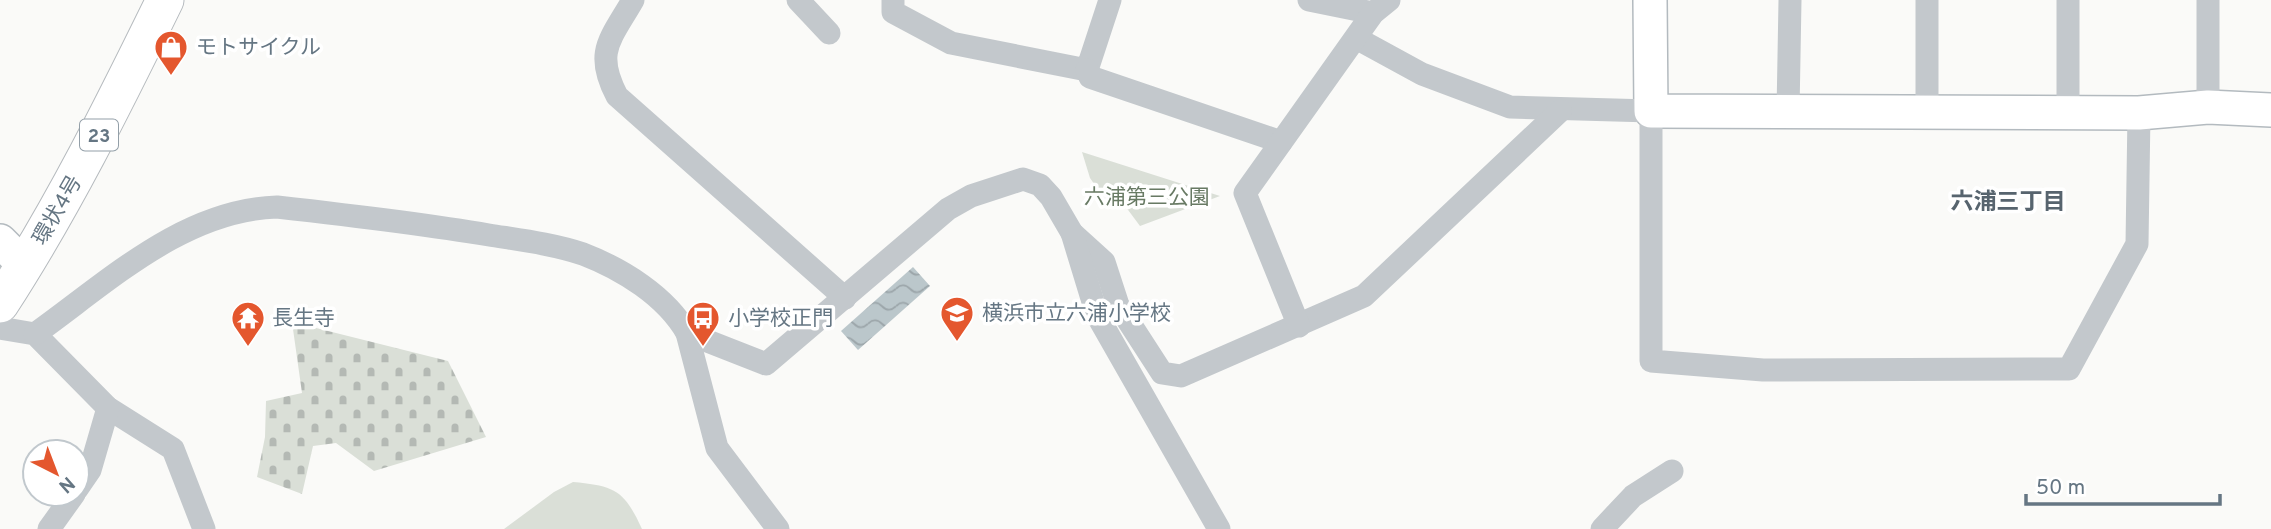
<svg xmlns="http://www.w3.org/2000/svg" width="2271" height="529" font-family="Overpass,'Noto Sans JP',sans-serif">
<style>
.green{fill:#dadfd7}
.cemetery{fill:url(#cemetery-stones)}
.water{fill:url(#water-waves)}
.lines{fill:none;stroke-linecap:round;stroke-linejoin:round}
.secondary-casing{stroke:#b3babf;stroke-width:36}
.primary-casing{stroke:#b5babe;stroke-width:39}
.street{stroke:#c3c8cc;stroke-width:23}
.secondary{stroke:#fff;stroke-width:33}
.primary{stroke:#fff;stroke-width:37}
.labels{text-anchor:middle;stroke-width:7;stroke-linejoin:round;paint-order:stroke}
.shield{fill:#fff;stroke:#939fa8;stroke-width:2}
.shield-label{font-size:19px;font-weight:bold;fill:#657683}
.poi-label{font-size:21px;fill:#657683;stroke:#fff;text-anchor:start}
.park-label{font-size:21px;fill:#687a64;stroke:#fff}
.street-label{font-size:21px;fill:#657683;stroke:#fff}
.neighbourhood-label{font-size:23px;font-weight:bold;fill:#57646e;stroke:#fff}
</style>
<defs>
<pattern id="cemetery-stones" width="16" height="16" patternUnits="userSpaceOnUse" patternTransform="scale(1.75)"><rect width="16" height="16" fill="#dadfd7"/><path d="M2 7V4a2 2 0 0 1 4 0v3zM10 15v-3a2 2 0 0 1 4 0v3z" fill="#b4b9b4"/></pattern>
<pattern id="water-waves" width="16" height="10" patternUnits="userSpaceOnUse" patternTransform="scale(1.75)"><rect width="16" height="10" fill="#bbc7cb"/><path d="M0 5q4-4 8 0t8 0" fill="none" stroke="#9ca6aa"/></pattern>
</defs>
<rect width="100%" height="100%" fill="#fafaf8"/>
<g class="green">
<path d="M1082,152L1220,196L1140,226L1111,187L1099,191L1090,178Z"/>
<path d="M573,482C615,486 624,490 642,529H504L554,492Z"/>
</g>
<path class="cemetery" d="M292,322L448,361L486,437L374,471L336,443L313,446L302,494L257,477L265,437L266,401L302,393Z"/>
<path class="water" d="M913,267L930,286L858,350L841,331Z"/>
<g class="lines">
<defs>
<g id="secondary">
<path d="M1650,0L1651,111L2139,113L2208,107L2271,110"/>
<path d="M0,241L25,266"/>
</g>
<path id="primary" d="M0,304C63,207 114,104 165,0"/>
</defs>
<use href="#secondary" class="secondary-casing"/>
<use href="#primary" class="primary-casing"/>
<g class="street">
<path d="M633,0C610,40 594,52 617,96L845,298"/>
<path d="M798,0L829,33"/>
<path d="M893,0V12L951,43L1087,70L1110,0"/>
<path d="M1309,0L1373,13"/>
<path d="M2068,0V113"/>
<path d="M2208,0V107"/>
<path d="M1356,38L1422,74L1510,107L1651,111V361L1763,370L2069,369L2137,244L2139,113"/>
<path d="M1087,70L1090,77L1281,142"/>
<path d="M1788,112L1790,0"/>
<path d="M1927,112V0"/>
<path d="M1072,233L1104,262L1118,305L1162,373L1181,376L1364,296L1560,111"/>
<path d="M1299,326L1245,193L1373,13L1389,0"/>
<path d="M0,328L35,334L108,408L173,449L204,529"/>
<path d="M687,333L766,364L948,209L971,196L1023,179L1040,185L1051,197L1072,233L1097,315L1219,529"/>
<path d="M35,334C108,282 183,210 277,207C348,215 418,223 489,235C520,240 553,244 583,254C622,269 666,296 687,333L717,448L778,529"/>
<path d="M77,489L90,470L108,408"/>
<path d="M49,529L74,494"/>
<path d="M1602,529L1633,496L1672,471"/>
</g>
<use href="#secondary" class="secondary"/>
<use href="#primary" class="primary"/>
</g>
<defs>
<symbol id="shop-pin" viewBox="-11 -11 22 30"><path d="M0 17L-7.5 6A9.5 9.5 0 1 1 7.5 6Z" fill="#e4572e" stroke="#fff"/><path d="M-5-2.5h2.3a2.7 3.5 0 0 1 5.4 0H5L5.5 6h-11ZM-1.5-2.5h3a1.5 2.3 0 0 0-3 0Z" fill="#fff"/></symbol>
<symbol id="school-pin" viewBox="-11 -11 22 30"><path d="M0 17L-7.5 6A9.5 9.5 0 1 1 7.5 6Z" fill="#e4572e" stroke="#fff"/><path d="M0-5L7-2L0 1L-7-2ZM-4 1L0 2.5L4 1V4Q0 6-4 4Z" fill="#fff"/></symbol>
<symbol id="temple-pin" viewBox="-11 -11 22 30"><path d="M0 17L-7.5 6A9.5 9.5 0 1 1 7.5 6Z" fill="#e4572e" stroke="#fff"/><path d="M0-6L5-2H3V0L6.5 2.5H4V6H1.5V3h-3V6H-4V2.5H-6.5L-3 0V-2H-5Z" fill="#fff"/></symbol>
<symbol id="bus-pin" viewBox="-11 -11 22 30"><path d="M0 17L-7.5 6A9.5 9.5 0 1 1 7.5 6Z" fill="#e4572e" stroke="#fff"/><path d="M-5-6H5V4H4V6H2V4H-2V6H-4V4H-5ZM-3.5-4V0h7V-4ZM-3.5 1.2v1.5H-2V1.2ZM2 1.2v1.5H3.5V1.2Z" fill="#fff"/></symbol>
</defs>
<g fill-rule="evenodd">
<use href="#shop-pin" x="152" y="28" width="38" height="52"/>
<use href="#school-pin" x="938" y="294" width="38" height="52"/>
<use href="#temple-pin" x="229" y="299" width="38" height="52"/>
<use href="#bus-pin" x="684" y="299" width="38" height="52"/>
</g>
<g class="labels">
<rect class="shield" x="80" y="119.5" width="38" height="31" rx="5"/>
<g class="shield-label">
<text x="99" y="142">23</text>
</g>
<g class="poi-label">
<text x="196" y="54">モトサイクル</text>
<text x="982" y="320">横浜市立六浦小学校</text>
<text x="272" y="325">長生寺</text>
<text x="728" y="325">小学校正門</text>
</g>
<g class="park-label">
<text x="1147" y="204">六浦第三公園</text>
</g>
<g class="street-label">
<text transform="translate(57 210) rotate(-60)" y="7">環状4号</text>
</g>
<g class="neighbourhood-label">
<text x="2008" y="209">六浦三丁目</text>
</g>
</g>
<g transform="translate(56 473) rotate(138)"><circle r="33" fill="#ffffff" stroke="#c1c8cd" stroke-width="2"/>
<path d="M0-5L12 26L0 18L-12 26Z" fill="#e4572e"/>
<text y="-10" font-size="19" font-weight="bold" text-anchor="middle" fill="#657683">N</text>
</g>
<path d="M2026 494v10h194v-10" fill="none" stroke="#657683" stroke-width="3.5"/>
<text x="2036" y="494" font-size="21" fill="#657683" stroke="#ffffff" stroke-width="5" paint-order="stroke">50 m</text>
</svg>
